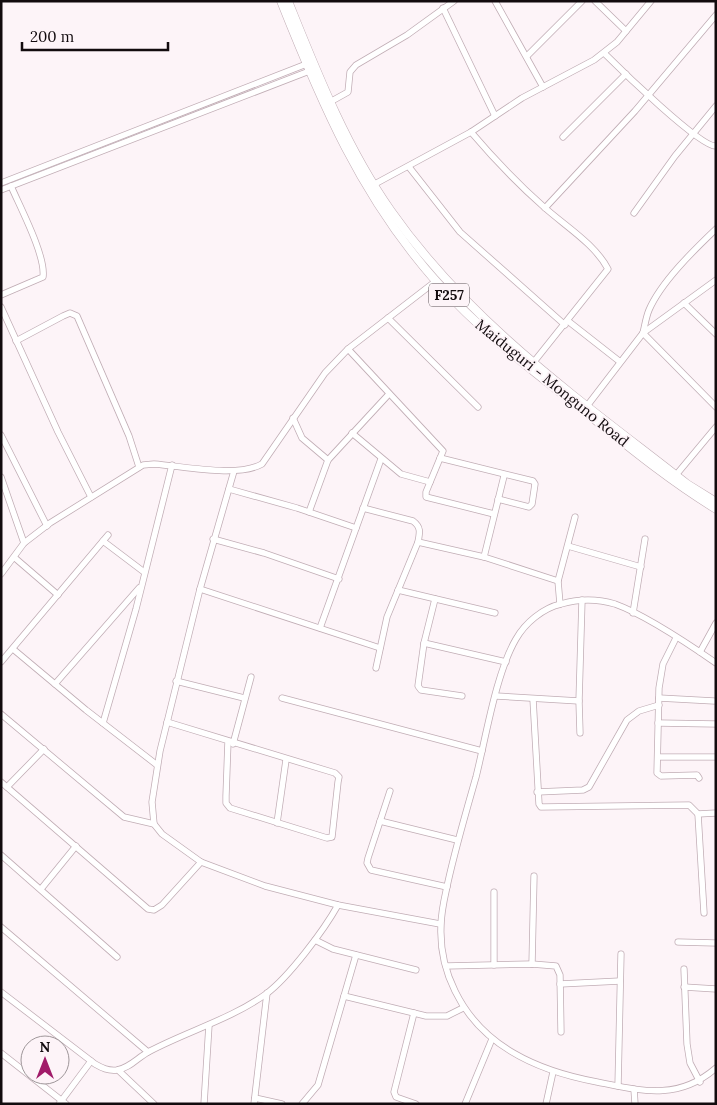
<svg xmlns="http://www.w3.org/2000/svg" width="717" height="1105" font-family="Lora,serif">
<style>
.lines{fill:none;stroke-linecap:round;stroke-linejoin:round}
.minor-casing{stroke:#c1adb5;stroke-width:7}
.major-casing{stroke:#c1adb5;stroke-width:9}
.minor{stroke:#fff;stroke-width:5.5}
.major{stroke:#fff;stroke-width:8}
.labels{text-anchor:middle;stroke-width:4;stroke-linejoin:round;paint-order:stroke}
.shield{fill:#fdf4f8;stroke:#585154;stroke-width:1}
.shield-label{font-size:14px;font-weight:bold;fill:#120b0e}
.street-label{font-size:15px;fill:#120b0e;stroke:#fdf4f8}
</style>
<rect width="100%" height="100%" fill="#fdf4f8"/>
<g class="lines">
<defs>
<g id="minor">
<path d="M495,1L543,87"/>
<path d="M595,1L626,31"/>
<path d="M443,8L495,116"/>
<path d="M604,53C619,68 701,148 716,146"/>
<path d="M527,56L582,1"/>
<path d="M330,102L348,92L350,72L356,65L407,35L454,1"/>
<path d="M471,132C494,159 518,184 544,207C565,226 595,244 608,269L533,363"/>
<path d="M563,137L626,74"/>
<path d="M409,167L460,232L565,325"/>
<path d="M1,183L309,63"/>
<path d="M373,185L471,132L522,98L594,60L617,42L651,1"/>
<path d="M1,190L312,70"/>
<path d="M545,208L635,111L716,15"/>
<path d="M634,213L675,156L716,106"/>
<path d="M1,295L43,277C46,256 20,207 11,186"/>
<path d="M684,303L716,334"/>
<path d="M1,307L58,432L91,497"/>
<path d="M388,318L478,407"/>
<path d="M568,321L619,361"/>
<path d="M643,333C645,325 646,317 649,310C661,282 694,250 716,229"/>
<path d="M643,333L716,407"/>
<path d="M16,341L63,316L70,313L77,316L129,436L139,467"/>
<path d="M348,349L443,451L426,492V497L494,514"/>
<path d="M587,406L643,333L716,280"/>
<path d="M293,418L302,438L328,460"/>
<path d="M352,433L401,474L430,482"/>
<path d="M1,435L47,526"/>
<path d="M440,458L533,481L535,484L532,504L529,507L498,499"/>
<path d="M234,471L200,589L160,751L152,802L154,824L162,834L201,862L265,886L338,905L440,924"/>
<path d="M676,475L716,427"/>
<path d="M1,477L24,543"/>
<path d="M229,489L297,508L356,528"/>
<path d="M363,508L413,521C421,527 420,532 418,542L387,617L376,668"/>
<path d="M309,512L328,460L389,394"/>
<path d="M213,539L264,553L339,579"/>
<path d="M103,541L144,572"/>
<path d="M418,542L484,557L558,581"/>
<path d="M568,546L641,567"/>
<path d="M484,557L504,476"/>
<path d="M15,558L58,595"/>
<path d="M1,574L24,543L50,523L143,465L154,464C183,466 237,478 262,464L325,373L348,349L436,281"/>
<path d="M200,589L380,648"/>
<path d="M398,590L495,613"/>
<path d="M435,599L424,643L418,686L421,690L462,696"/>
<path d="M560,604L558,581L575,517"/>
<path d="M633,613L645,539"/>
<path d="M320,628L381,459"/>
<path d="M676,638L663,664L659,688L657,773L661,776L697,775L699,778"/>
<path d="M424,643L506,662"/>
<path d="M13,649L86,710L157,765"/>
<path d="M700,652L716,623"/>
<path d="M1,662L108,535"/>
<path d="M716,663C690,645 643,614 615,604C598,599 578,599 561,604C543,608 525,623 516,639C496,673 486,737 476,777C466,812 456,846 448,882C445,896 441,911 441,926C440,948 445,971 455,991C482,1047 538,1071 597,1082C642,1091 678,1101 716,1068"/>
<path d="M176,681L244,698"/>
<path d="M55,684L139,588"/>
<path d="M496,696L579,701"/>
<path d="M282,698L482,751"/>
<path d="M659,698L714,701"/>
<path d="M533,699L539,804L541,807L689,805L698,814L704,913"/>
<path d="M1,714L124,817L154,824"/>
<path d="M167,722L335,773L339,777L338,782L332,837L327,838L230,808L226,803V796L228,741"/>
<path d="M103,723L136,609L172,465"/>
<path d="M658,723L716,724"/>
<path d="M580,733L579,701L582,600"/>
<path d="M233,744L251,677"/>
<path d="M658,757H716"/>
<path d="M1,782L148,909L154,910L162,905L201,862"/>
<path d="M7,787L44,749"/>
<path d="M390,791L368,858L367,863L371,870L447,887"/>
<path d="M537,792L583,790L589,787L627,720L639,711L659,705"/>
<path d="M698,814L716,813"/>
<path d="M380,821L457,840"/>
<path d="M277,823L286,760"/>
<path d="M1,855L117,957"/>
<path d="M41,889L76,846"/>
<path d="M494,892V965"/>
<path d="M1,927L148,1052"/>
<path d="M315,940L333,949L416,970"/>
<path d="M678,942L716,943"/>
<path d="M532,964L534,876"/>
<path d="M446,966L532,964L556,966L560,975L561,1032"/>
<path d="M684,969L687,1044L690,1063L700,1082"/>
<path d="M560,984L620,981"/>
<path d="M684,987L716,989"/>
<path d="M1,992L95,1064C102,1068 108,1071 117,1070C130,1068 138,1057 150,1051C188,1031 231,1019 266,994C289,977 324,930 338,905"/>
<path d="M344,996L426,1016H447L463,1008"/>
<path d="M414,1013L394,1092L396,1097L416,1104"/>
<path d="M1,1053L66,1104"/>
<path d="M118,1070L154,1104"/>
<path d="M618,1086L621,954"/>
<path d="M634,1089L635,1104"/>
<path d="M255,1098L282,1104"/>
<path d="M59,1104L91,1061"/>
<path d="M204,1104L209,1025"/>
<path d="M254,1104L267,993"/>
<path d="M302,1104L318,1085L356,955"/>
<path d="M465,1104L492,1039"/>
<path d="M546,1104L553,1072"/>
</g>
<g id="major">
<path d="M281,1C322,104 361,196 435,280C478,329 529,368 579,407C624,443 667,479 716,509"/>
<path d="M288,1C317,73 346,147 391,211C470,324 580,400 687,484L716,502"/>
</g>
</defs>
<use href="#minor" class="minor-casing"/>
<use href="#major" class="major-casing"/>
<use href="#minor" class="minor"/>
<use href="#major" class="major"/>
</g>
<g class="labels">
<rect class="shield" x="429" y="283.5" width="40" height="23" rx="4"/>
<g class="shield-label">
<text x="449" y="300">F257</text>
</g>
<g class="street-label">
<text transform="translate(552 383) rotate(39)" y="5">Maiduguri - Monguno Road</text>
</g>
</g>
<rect width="717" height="1105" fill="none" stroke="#120b0e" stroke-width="5"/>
<g transform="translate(45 1060)"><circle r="24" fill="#fdf4f8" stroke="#9f979a"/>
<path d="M0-4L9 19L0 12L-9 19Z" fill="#a11b69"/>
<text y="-8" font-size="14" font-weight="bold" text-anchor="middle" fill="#120b0e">N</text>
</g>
<path d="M22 42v8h146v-8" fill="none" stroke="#120b0e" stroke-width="2.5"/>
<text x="30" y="42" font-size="15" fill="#120b0e" stroke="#fdf4f8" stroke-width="4" paint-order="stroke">200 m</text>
</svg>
